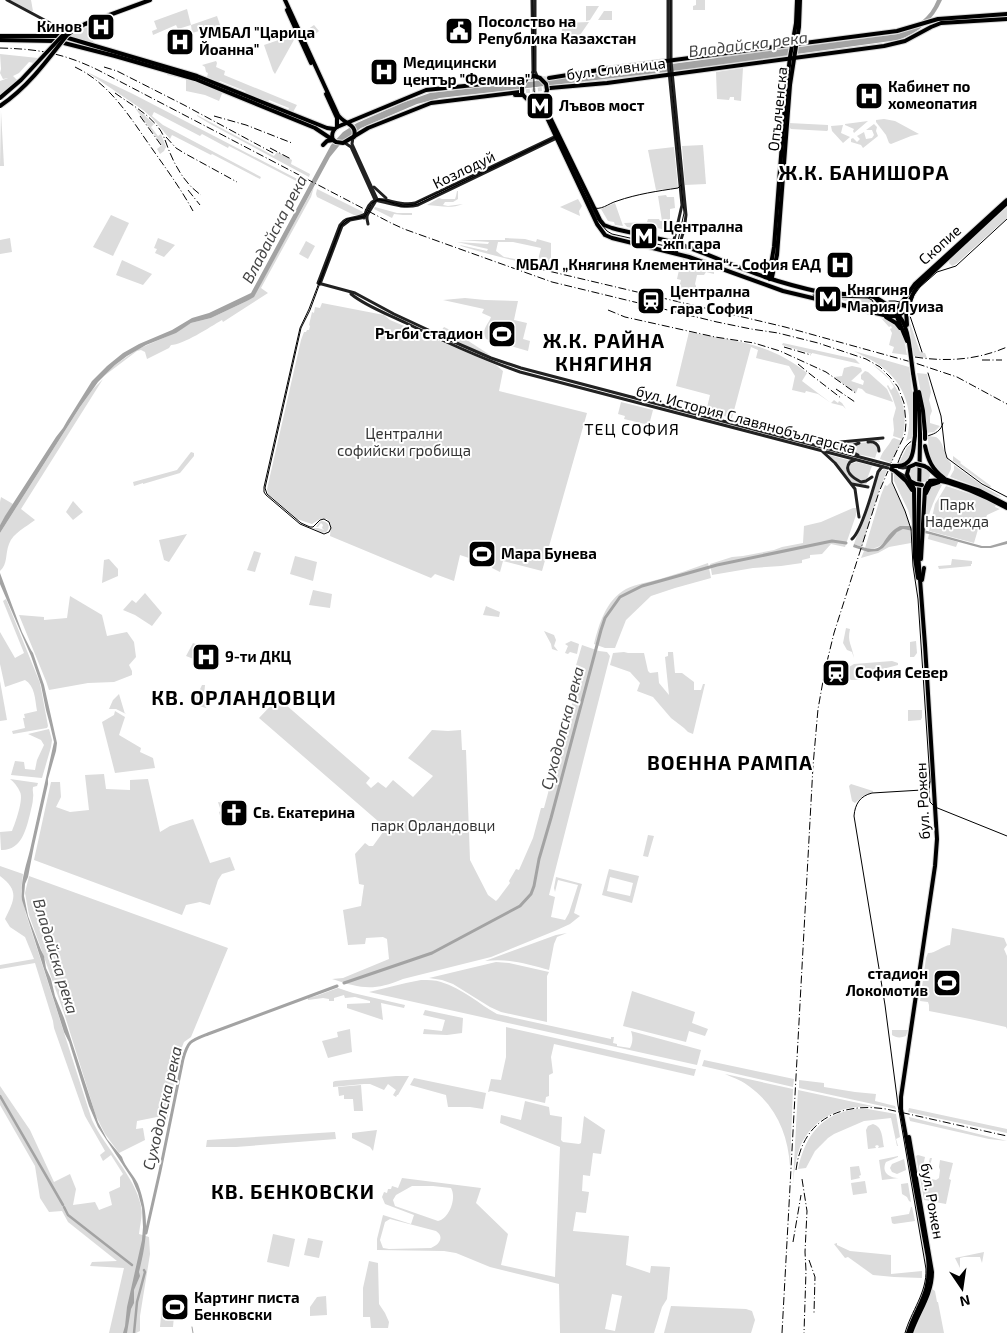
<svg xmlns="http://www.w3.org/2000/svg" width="1007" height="1333" font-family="'Exo 2',sans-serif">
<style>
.green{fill:#dcdcdc;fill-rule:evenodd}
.water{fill:#a3a3a3}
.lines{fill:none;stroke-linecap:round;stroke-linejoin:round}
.stream{stroke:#a3a3a3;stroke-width:1}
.canal{stroke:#a3a3a3;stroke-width:2.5}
.river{stroke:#a3a3a3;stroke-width:3}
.primary-tunnel{stroke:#d9d9d9;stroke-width:4;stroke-dasharray:4 2;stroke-linecap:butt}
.primary-casing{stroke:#dbdbdb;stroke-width:6}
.secondary{stroke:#222;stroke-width:3}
.primary{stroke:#000;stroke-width:4}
.tram{stroke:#000;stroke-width:1}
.rail{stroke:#000;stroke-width:1;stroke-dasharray:8 2.5 1 2.5;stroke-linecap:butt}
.primary-bridge-casing{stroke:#dbdbdb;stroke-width:6;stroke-linecap:butt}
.primary-bridge{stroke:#000;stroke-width:4}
.labels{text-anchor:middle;stroke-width:4;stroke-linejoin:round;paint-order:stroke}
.poi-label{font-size:15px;font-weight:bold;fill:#000;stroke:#fff;text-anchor:start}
.street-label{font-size:15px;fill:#000;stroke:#fff}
.park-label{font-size:15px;fill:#333;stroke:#fff}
.water-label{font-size:16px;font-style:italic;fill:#444;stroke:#fff}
.neighbourhood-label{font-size:16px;letter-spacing:1px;fill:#000;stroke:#fff}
.district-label{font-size:20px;font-weight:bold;letter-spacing:1px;fill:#000;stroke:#fff}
</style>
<rect width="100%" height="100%" fill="#fff"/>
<g class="green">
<path d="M10,0H31L33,11H31Z"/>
<path d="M696,0H705V10H693V6L696,5Z"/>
<path d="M586,6H599L590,20L586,21Z"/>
<path d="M187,9L191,25L217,16L220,25L192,33L191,25L178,29L176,25L153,35L152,31L157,29L154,21Z"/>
<path d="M604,11H612V20H598Z"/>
<path d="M589,22L578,38L562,39V23Z"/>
<path d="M93,25L95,33L91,34L94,44L70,36L77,31Z"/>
<path d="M314,25L319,31L311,38L308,35L307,36L304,32Z"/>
<path d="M293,35L295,38L275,74L273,71L264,45Z"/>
<path d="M881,35V37L810,46V44Z"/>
<path d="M882,43V44L799,56V54Z"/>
<path d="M789,47L788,49L718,58V56Z"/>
<path d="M0,54L38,58L33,63L29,62L19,73L13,76L17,80L0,95V81L8,78L3,79L0,73L1,69Z"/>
<path d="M787,55V57L676,72V70Z"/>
<path d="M216,61L217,63L216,67L225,71L224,75L297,105L293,112L288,111L289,108L269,100L268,102L247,94L245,91L220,81L219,82L207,77L208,73L206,72L205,67L202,65Z"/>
<path d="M664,63L665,65L591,75L590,73Z"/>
<path d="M743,68L741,101L734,100V97H730L729,100L717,99L716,72Z"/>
<path d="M87,72L133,94L305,183L304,185L229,146L228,148L202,134L200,136L154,112L152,116L163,125L261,177L260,179L212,154L211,155L172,135L170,139L152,118L143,110Z"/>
<path d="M665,72L666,73L549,87V86Z"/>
<path d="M168,73L190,78L191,80L223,91L219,101L205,95L186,91V79L167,75Z"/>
<path d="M1,108V112L4,166H0Z"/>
<path d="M135,108L142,113L154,124L151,127L158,136L161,134L166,147L164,151L160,154L157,149L162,145Z"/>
<path d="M197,115L274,156L277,152L292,160L291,164L310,174L309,177L212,125L197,116Z"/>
<path d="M884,119L895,121L919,134L911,136L891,144L889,143L886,135L876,122V120Z"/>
<path d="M868,121L854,133L853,131L854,129L845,125V124Z"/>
<path d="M789,123L828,125V130L827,131L791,129L789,127Z"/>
<path d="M874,124L877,127L876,131L878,136L863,148L861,145L851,142V139L853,138L857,142L860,139L857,136L864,132L866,139L872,138L874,135L872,130H866Z"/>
<path d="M843,125L841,133L850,137L843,143L832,131L831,126Z"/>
<path d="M703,145L706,184L685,185L682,146Z"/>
<path d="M674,147L678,188L656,190L648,150Z"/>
<path d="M314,187L311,197L261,288L268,293L223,322L222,320C210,327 183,345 171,345L169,348L147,359L145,352L141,350L137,351L104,376L115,365L138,349L168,336L191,323L211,318L247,301L255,294Z"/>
<path d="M317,189L363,212L361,215H354L317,197L316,194Z"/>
<path d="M457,191H458V199L453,202H445L443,205L448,206L463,204C451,209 440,206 427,205L439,198L442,199H455L456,196Z"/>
<path d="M666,195L667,197H674L675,208L670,209V221L667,220V222L673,224L670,231L653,227L651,231L647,230L642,227L638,229L627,227L624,223L647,222L648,219H659L660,221H662L658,196Z"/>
<path d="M578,199L582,206L579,211L580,216L560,207Z"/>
<path d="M615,203L622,223L623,226L615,225L614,222L608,221L601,209Z"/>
<path d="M375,207L397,213H412V215H403L394,214L392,218L374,209Z"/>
<path d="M1007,207V218L956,264L952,266L949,263L950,259Z"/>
<path d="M111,215L129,223L113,256L93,247Z"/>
<path d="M10,238L12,252L0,254V240Z"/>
<path d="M158,238L175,245L164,257L155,253L157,249L154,248Z"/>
<path d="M505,238L525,239L536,242L537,239L551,243V266L547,265L545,262L538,260L541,248L513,242H498L496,251L504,257L515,259L516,258L542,265C515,262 488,254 461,246L460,245L487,251L488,249L457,242L488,244L489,242L460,240H505Z"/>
<path d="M306,241L315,246L308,259L299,254Z"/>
<path d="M681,251L691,254L764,281H759Z"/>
<path d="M683,259L713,269L714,271V274L706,272L704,275H697L695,284L696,286V291L679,287L681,280L677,279L679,270L681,271Z"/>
<path d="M122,260L152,274L143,285L116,275Z"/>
<path d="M831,297L868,298L872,301L873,305L871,308L866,309L856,306H871V303L856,304Z"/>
<path d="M465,298L485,300L518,301L514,320L527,323L523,339L530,341L528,351L486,339C481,329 488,325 491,317L482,313L484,309L443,300Z"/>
<path d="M879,301L894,312L893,315L875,312Z"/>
<path d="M322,303L384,315L390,320L496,365L503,371L499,391L587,413L542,571L503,561L500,572L492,568L495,551L471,544L469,558L460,555L454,581L435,574L431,578L330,536L331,525L327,519H320L312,524L297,519L268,494L267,489L301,340L304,332H306L307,330H309L310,326L309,325L312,312L314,313L315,307L320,308Z"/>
<path d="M908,317L920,352L925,353L927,358L914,356Z"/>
<path d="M881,318C901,326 904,335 907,355L892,353L894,347L889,345L892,333L890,329L892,328L891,326L889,327Z"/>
<path d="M444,327L456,333L490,355L475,350L443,334L441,331Z"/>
<path d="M689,332C734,341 771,343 807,373L802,381L831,403L834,400L838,403L839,401L842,403L846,409L843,406L831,403L818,394L806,391L805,393L792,390L795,376L789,366L756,358L758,350L751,347L732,418L706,412L710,395L676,386Z"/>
<path d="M783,343L855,359L860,364L812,353V354L782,345Z"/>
<path d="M854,351L909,367C913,391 914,414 912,438L906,441C915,414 905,384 882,367C873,360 863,356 854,351Z"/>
<path d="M872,364C898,380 911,409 902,439L893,436L894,430L893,419L896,408L892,396L887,386L888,385L891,390L894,387L889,379Z"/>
<path d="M852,366L861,368L862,371L851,381L863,385L864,381L861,379V375L865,371L868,372L887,389L893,402L866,393L862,389L858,388L856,393L834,377L842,376L844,368Z"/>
<path d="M917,373L927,374L931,392L929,400L932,411L930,416V423L940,426L934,432L927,433V423Z"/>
<path d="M103,379L21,509L35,520C26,527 13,533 9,544C5,554 8,564 0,571V533L80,407L93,389Z"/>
<path d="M621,402L653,410L649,425L624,419L625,416L618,414Z"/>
<path d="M928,436L936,437C946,444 942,455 951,463V469L947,477C931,470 928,453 928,436Z"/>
<path d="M894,438L902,441L891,463L880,459C882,451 889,446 892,439Z"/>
<path d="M879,440L880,442C874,441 860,439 854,443C852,446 851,448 851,451L848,452L821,445Z"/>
<path d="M870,442L875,444L878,449L875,458L857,454L854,451L855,446L860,443Z"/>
<path d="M912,443V454L908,461L898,465L907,447Z"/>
<path d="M191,452L194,453V456L180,473L143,484V483L134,486L133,482L177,470Z"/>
<path d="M826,454L851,461L847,464V471L859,482H867L866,485L851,483L834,460Z"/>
<path d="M953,456L961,462L960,463L991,486L990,488L953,461Z"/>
<path d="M857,462L872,466L867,479C860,482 854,478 849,471L850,464Z"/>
<path d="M954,465L983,486L1002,497L997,496L977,487L950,477L954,470Z"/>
<path d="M914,467H917V482L911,478L910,471Z"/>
<path d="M922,467L929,471L930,476L927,481L921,483Z"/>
<path d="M884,469L887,470L878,494L862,547L854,544L879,473Z"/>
<path d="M894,473C917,487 912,503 913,527L908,510L894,481Z"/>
<path d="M891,482L905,511L910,526C885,523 891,553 865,548L881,495L885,485L887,486Z"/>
<path d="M939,484L942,485C934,500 928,513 926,530H924L926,502L927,494L931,486Z"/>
<path d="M946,486L980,497L996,504L995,507L1000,509L987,515L984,523L979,526L974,543L929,531L935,504Z"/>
<path d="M1,497L13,504L0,525V502Z"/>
<path d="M73,501L83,512L73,520L66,512Z"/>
<path d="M853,508H856V515L845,547L831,544L822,554L810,555V558L802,560V563L781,566L753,568L712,575L710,564L732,557L743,556L774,550L782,547L803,543L804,526L821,522Z"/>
<path d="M322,521C329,522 331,528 326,532L322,533L312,528H318L324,530L322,528L323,525L321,523L318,527H316L319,522Z"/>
<path d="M903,529L910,530L911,543L889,547L878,553L861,558L864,551C891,555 885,534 903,529Z"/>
<path d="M187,534L169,562L164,560L159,540Z"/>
<path d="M929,534L958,542L956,547L928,539Z"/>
<path d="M472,546L493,552L491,565L471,557Z"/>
<path d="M254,551L261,553L255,572L247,570Z"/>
<path d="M295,556L317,562L313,581L290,574Z"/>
<path d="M109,559L118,569V576L102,583L104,560Z"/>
<path d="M952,559L972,561V564H971V566L939,569L938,566L951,565Z"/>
<path d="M708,563L711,578L675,588L651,596L626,620L615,648H605L594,644C599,624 606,600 626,589C636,584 649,582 660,579C676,574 692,569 708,563Z"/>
<path d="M313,590L332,594L330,608L309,605Z"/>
<path d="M145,593L162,613L152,626L135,615L123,610L132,600L136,603Z"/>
<path d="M70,596L102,615L107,636L127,632L134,642L136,657L129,665L132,671V675L114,682L88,683L49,690L46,681L19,615L44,617V620L67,618Z"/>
<path d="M6,599L40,683L48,726L47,728L13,734L12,731L25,728L23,718H25L24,714L37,711C35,699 35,686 25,680L5,687L0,664V632L15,658L24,653L3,601Z"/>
<path d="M486,606L500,612L499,617L483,615Z"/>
<path d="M846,628L850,629C847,642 852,645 854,658L852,652L847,650L843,643Z"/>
<path d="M544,631L554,635L556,640L554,646L558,651L552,649L551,644Z"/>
<path d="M571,641L579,644L577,654L570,652L568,654L565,653L568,646L565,644Z"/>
<path d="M916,641L917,653L914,657H910V642Z"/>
<path d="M193,643L216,652L209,665L186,656Z"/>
<path d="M582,645L599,651L607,652L610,656L549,895L555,897L551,917L565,920L569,913L578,885L558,880L555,892L554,888L556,877L582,884L574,913L580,916L570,924L557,930L491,957L403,979C374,991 362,989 332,979L343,978L389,959L387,939L383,937L366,938L365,944L348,945L343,910L361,906L364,885L359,884L355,854L365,843L369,846H373L386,828L259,718L278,698L370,778L366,783L371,788L378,782L386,788L393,780L413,797L433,776L408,758L432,730L448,731L461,730L462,750H466L470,860L488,895L496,901L498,899L510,883L509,881L516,869L519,870L533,838L541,808H544L578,682L572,679Z"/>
<path d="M624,652L628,653H644L648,671L650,673L658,672L659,683L669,695L665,657L668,656V652H673L675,673H682L694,682V690H701L703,684H705L693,734L688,732L684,728L671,718L653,697L637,691L640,683L630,672L610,665L613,653Z"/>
<path d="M892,661L898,663V665L879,670L862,680H851C847,677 845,673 846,668L849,667L854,664Z"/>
<path d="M0,681L7,720L0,721Z"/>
<path d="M202,685H205L204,696L208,697L206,708L193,704Z"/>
<path d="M119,694L125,714H126L116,709H109L113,700Z"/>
<path d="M908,710H922V718L921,719V720L908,721Z"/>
<path d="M115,711L125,717L119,735L141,748L140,752L153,758L155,768L115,773L102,722L114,715Z"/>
<path d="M49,729L52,740L51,747L42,778L11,775L15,761L24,762L25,769L35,770L37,760L44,745L41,740L28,734Z"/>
<path d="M104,774L106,789L130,790V780L148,779L160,832L170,826L193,819L210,863L230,857L235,870L222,874L218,880L210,905L200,902L186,905L182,915L34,860L51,782H60L61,797L56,807L70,812L89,810L85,775Z"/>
<path d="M10,779L38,783L37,786L33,787C32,791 34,794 33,798C33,803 31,809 30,814C26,830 21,851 1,850L0,832L12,831C15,824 24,799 20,792C18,787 14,782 10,779Z"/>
<path d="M851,784L873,791V792L863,796L855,803L852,801L849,786Z"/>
<path d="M226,801H231L239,822L223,825L219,812L221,811L218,802L223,803Z"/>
<path d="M648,835L654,836L648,857L643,856Z"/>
<path d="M0,866L23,874L21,892L26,914L92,1120C105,1148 135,1176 141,1206C143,1215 140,1224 139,1234L149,1237L150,1254L140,1316V1331L136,1333H109L124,1268L90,1266L92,1262L117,1261L68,1222L62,1211L49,1212L40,1198L35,1166L0,1105V1086L30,1130L54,1182L70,1174L76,1189L73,1205L95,1202L99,1210L112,1205L109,1192L120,1187V1177L123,1174L111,1155L103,1161L100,1155L105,1151L85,1116L54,1028L53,1021L35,963L0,969V965L34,959L25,937L10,927L5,919C14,900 20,891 0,876Z"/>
<path d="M609,869L639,876L632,903L602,895ZM610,877L633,883L630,896L607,891Z"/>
<path d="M29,876L228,948L191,1037L184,1042L180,1052L167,1120L157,1117L137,1121L136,1129L143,1128L145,1140L119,1153L105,1134L96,1116L64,1013L29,915L25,893Z"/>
<path d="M952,928L1004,938L1007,945L1004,949L1007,956V1029L1006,1027L970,1019L929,1011V1005L928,1002L920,1001L926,958L928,953C934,954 942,946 950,945Z"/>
<path d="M567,933L557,937L554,944L549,970C527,964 509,958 485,961L556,935Z"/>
<path d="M496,962L509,963L549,972L547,976V1022L501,1012L490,1007L453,984L442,980L429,978Z"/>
<path d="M421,980C428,980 435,980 441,982C462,988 479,1004 497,1014L611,1039V1037H614L613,1043L617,1044V1046L630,1048C633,1042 633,1037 631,1031L701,1050L697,1065L369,992L406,983Z"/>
<path d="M338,988L353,993L405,1005L404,1008L381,1003L383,1020L347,1008V1004L370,1003V1001L355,997L345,998L344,995L334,998V1001H329V999L323,998L308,1000V998L316,996Z"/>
<path d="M632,991L695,1012L692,1023L708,1029L705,1036L689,1031L686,1042L623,1026Z"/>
<path d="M425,1010L463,1018L462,1033L447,1035L423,1034L424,1029L442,1031L445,1020L423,1015Z"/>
<path d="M506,1027L694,1069H696L694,1076L554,1044L551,1057L553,1073L549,1075V1096L546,1097L545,1103L491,1091L488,1092L491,1079L501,1080L506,1057Z"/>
<path d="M350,1029L352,1052L328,1058L322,1041L338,1037L337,1032Z"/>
<path d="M892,1030H908L906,1036C901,1038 896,1038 892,1035Z"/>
<path d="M704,1060L794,1079L793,1087L702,1066Z"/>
<path d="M725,1074L793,1089L790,1166C788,1134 776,1106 750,1087C743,1081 734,1078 725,1074Z"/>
<path d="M396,1076H409L398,1095H397L396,1097L393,1095L396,1090L388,1084L384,1090L370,1084H364L333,1087V1082L335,1081Z"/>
<path d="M414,1078L486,1093L483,1109L470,1107H448L446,1095L410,1085Z"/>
<path d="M799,1080L824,1083V1087L855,1092L876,1094L875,1101L895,1106L896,1109L799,1088Z"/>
<path d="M361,1085L363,1111H354L353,1099H344V1095L339,1096L338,1087Z"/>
<path d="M798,1090L877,1107C845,1104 814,1115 800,1147C794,1163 793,1182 792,1200Z"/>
<path d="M525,1101L549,1107L550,1115L562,1117L561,1140L563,1142L579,1144L581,1143L584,1116L605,1130L601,1154L593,1153L590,1176L583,1175L582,1191L589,1192L586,1213L576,1212L573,1231L629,1236L626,1265L650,1273L651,1266L670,1267L667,1299L662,1307L654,1333H560L559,1284L490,1267L456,1253L444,1251L377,1250V1239L383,1215L411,1224L414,1215L385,1204L382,1197L384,1192L387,1193L388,1189H391L392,1186L398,1188L402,1178L481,1188L476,1203L508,1234L501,1265L555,1277L560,1147L500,1123L501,1115L521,1120ZM412,1186H433L451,1188C457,1198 449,1219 438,1221L395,1206L393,1200L396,1195ZM390,1219L436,1231C445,1237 439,1245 431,1248L389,1249L383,1248L380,1240L385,1222ZM612,1294L622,1296L615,1331L605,1329Z"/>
<path d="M909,1108L1007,1129V1133L908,1112Z"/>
<path d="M856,1109H868L896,1114L900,1137L896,1139L898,1146H897L891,1118L864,1121L834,1134L828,1138L815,1151L806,1168L798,1169C805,1136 821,1114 856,1109Z"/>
<path d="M909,1117L1007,1141L989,1139L910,1121Z"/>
<path d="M873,1124C883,1127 882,1138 884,1147L878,1148L879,1146L877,1145L875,1146L876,1148L868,1149L866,1130L868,1126Z"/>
<path d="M377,1130L373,1151L370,1147L352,1138V1133Z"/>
<path d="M335,1132L336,1139L236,1147H206L207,1140Z"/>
<path d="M918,1155L925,1157L922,1171L926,1172L930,1158H932L927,1178L936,1180L939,1178L940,1170L939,1167L940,1160L953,1163L949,1179L951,1180L946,1204L924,1200L916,1156Z"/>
<path d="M898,1156V1157L886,1162C881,1172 889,1178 899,1178L882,1180L879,1160Z"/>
<path d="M904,1159L906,1170L897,1174L892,1172L890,1168L892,1164Z"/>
<path d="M859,1166L861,1175L859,1176L860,1178L851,1180L850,1167Z"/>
<path d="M865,1181L867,1193L853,1195L851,1183Z"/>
<path d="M908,1183L911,1202L909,1201L907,1197L902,1194L901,1184Z"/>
<path d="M911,1207H912L915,1221L894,1224L892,1223L891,1217L909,1214Z"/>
<path d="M273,1234L295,1239L289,1267L267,1262Z"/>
<path d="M308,1238L323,1241L319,1258L304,1255Z"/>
<path d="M837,1243V1245L850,1251L891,1255V1274L922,1271V1278L894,1277L873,1275L848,1257L845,1258L834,1244Z"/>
<path d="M984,1252L982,1263L980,1257H964L960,1258V1268L955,1258Z"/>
<path d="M369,1261L378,1263L379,1304L385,1313L389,1322L388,1328H371L370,1317H363V1288Z"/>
<path d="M932,1289L935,1291L937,1302H938L944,1333H914Z"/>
<path d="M163,1295L188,1297L186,1318L174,1316L173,1327H160Z"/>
<path d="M326,1296L327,1315L310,1316V1307L317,1297Z"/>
<path d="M671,1306L746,1309L752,1311L755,1320L751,1333H664Z"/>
</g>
<g class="water">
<path d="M937,0H942C933,20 919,33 898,40L665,72L440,98L417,104L361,128L343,141L330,157L254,297L247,301L211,318L191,323L176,333L146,345L127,356L115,365L98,382L80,407L0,533V525L5,516L56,437L63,428L67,421L92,381L107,366L123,353L139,344L172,330L192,318L209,313L251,293L331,145L343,132L357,123L402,103L430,93L589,75L898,34C916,27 930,18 937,0Z"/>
<path d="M900,526H909L982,546H990L1007,541V544L991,548H981L929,534L903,529L897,532L883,548L878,551L868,552L853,547L854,544C890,558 877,538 900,526Z"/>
<path d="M0,573L22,632L31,650L33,653L44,685L57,743L56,751L48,779V784L34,846L28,877L25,884L24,896L28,916L41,950L44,956L46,968L51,979L55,996L64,1018L98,1122L107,1139L122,1157C125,1167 134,1175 138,1184C150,1216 147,1240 139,1272L140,1276L134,1290V1303L131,1309L127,1333H123L125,1326L127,1307L142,1240L143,1227L142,1208L138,1193L132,1179L98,1127L89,1106L69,1042L64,1032L22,900C20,882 26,866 30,850C38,814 46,778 54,742L50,725L46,710L41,685L31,656L0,584Z"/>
</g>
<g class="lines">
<path class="stream" d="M192,1327L193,1333"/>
<g class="canal">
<path d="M0,1096L63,1205"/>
<path d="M64,1207L68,1215L132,1265"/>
<path d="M134,1333L137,1302L145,1272L144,1270"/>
</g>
<g class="river">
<path d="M344,983L432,953L520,906L531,894L534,886L539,859L551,818L601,630L605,618L620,597L642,586L717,565L832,541L846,543"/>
<path d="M146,1233L160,1171L183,1059C188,1041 190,1041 208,1034L337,986"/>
</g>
<g class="primary-tunnel">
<path d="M524,80L549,78"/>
<path d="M520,92L550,88"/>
</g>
<defs>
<g id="primary">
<path d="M285,0L338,115C344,124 358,124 354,137"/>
<path d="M287,10L311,63"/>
<path d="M85,24L150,0"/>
<path d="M0,36H59"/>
<path d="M68,38L197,76L327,128L334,129"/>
<path d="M0,40L55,41"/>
<path d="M64,43L115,56L195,79L315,128L336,142L343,143L368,128L431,103L520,92"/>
<path d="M527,78L534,76L540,78"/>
<path d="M549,78L605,69L897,31L938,19L1007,14"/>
<path d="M550,88L607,83L884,46L905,41L931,27L941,23L1007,19"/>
<path d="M326,94L337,118V127"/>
<path d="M515,95H523"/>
<path d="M523,95C532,106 544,104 547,90"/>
<path d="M543,99V103L600,220L604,225L612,228C634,234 657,237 679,244C708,254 736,267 765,277C783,283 802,288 820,292C838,296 866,291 880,300C903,314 907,325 910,350"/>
<path d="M537,102L541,105L597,224L605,235L612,238L689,257L783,291L888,316C909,319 907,299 918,286L1007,203"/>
<path d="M333,140C331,135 333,130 337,127L426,90L521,80"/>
<path d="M323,145L327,141L333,140"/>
<path d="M770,279L772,277L777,255L790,85L799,27L800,0"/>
<path d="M770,279L769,276L774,247L786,92L790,57L796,23L797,0"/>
<path d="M906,310L907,325"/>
<path d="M870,312L874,311L878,308V301L875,297"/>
<path d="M886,317L896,323L900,328"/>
<path d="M907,341L897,317V312L900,305L915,284L1007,200"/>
<path d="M913,373L919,410L920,434"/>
<path d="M919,392L923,411L925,432"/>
<path d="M915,436V393"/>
<path d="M925,446C928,460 932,469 944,478"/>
<path d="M898,466C911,465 913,455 914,444"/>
<path d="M924,466L928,468L938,477L980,491L1007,505"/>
<path d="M895,471L906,481L912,490"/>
<path d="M910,481L914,489L915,558L918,578"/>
<path d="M930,481C946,477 992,500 1007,508"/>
<path d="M916,484L910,481L907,474L909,467L916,464"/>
<path d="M926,493L930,485L939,482"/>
<path d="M921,559L925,489L928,483"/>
<path d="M922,580L924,568"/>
<path d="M909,1137L932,1272C932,1295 918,1312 911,1333"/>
<path d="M908,1333C918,1303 932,1293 928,1258L901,1109V1097L935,866L937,839L925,645L918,553L920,441"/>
</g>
</defs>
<use href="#primary" class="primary-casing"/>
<g class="secondary">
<path d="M7,0L50,23L58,36"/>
<path d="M535,0V71L537,76"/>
<path d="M668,0V61L682,205L673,244V253"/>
<path d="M671,0V61L686,215C685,228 681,242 676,253"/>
<path d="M531,77L533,71L532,0"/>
<path d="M345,143L351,147L375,200C389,203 403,209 418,205L557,138"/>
<path d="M374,187L386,198"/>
<path d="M365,214C356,220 347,215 340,225L318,283L355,293L394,314L452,341L491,358L521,368L890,465"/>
<path d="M367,215V219L368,224"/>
<path d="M364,218C372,183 392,209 415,203L556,136"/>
<path d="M320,284L342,226L350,220L366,217L377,199L352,144L353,137"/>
<path d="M351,294C367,307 388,314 406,323C443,341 480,358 520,372L888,468"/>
<path d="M868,442C874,441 879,444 879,451"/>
<path d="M819,444L883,438"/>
<path d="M823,452L835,463L855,489L859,517"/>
<path d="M858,455L854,453L853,449L854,445L859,443"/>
<path d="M855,460L850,462C843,471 853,478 861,482L866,481L872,477"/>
<path d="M897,467L903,468L909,467"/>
<path d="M896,471L908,478"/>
<path d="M852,484L868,487"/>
<path d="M852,539C862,531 874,486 878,472L881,468L883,467"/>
</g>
<use href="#primary" class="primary"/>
<g class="tram">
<path d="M533,0L534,91L597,219L607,231L612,234L670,247L674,245L678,241L684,213L670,64V0"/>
<path d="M555,131C557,135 555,137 551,140L418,204C412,206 407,207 401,206C394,205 381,196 374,202C370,206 368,213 365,217L349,220L341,226L310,310L301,328L265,488L267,494L301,523L310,527H313L320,520L324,519L329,522L331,528L329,532L324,534L300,524L266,495L264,492V487L300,328L309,309L341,225L347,219L364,216L372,203L378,199L403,205L414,204L551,139C555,137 557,138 560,141"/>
<path d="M592,207C600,212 609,203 617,201C637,194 658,191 678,188L681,185"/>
<path d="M813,295L866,310L871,309L874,304L872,300L868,298L835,297L814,294"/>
<path d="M889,301H895L900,302"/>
<path d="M908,310L922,352"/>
<path d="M908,313L914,295L920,287L937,272L956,266L1007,219"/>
<path d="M928,373L941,416L945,451L947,458L982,484L1007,497"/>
<path d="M897,465C900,458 903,448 909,443C920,434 939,439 943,423"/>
<path d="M892,472V482L905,511L911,529L913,566L918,599L930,780L929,792L930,802L935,807L1007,836"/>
<path d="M905,1333C911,1311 927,1293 926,1269L898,1105L885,1005L854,816C855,804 860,796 872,793L922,790L927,787L930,782"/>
</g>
<g class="rail">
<path d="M0,48C38,49 63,53 98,70L391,223L404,229L552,282L717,322L751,329L778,333L818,343L866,359L880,367L890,377L898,387L904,403L906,423L905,434L891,463"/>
<path d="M75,67C111,84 131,119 153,150C167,170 181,189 193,211"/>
<path d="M104,67L117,71L184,105L275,154"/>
<path d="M115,93C130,104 146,112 158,127C163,133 165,140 168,148C175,166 185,184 201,195"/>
<path d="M140,116L161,145"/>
<path d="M214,116L246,125L292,143"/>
<path d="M166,137L176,148L184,153L237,182"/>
<path d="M270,148L291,159"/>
<path d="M188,190L200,205"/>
<path d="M523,265L785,327L915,363L957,377L1007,404"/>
<path d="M608,310L625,317L715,337L754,343L780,351L826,372L857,394"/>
<path d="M784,347L811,355"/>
<path d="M915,357C947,362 977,360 1007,347"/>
<path d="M982,360H1002"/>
<path d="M798,364L810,374L841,398"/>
<path d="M836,389L855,402"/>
<path d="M796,1170C802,1120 840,1102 886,1109L1007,1136"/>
<path d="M802,1179L807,1211L805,1252L806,1271L804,1333"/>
<path d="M793,1242L801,1195"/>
<path d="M809,1260L815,1277L814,1313"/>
<path d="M782,1333L813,766L818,709L825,670L834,633L879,492L888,471"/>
</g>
<defs>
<g id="primary-bridge">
<path d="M540,78L546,84L547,90"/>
<path d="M522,93V86L527,78"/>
<path d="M0,98L21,80L62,36L73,28"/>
<path d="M0,106C27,88 47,61 67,35L74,30L85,24"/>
<path d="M910,350L913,373"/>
<path d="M925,432V439"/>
<path d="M920,441V434"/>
<path d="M914,443L915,436"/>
<path d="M916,464L924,466"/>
<path d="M892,466H898"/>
<path d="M891,469L895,471"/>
<path d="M916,484L922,485"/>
</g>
</defs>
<use href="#primary-bridge" class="primary-bridge-casing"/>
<use href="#primary-bridge" class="primary-bridge"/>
</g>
<defs>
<symbol id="hospital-square" viewBox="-11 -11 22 22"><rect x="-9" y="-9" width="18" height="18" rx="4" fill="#000" stroke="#fff"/><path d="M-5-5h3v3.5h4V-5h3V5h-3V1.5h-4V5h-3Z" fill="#fff"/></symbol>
<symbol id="civic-square" viewBox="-11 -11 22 22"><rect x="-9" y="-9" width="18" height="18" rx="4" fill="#000" stroke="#fff"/><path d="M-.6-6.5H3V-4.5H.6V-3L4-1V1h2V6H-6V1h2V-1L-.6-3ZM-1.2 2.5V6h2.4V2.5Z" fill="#fff"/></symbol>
<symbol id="metro-square" viewBox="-11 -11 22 22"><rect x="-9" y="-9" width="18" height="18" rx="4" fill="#000" stroke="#fff"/><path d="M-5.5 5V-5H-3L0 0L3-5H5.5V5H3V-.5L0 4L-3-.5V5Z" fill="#fff"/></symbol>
<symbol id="station-square" viewBox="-11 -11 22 22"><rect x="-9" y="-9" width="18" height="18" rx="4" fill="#000" stroke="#fff"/><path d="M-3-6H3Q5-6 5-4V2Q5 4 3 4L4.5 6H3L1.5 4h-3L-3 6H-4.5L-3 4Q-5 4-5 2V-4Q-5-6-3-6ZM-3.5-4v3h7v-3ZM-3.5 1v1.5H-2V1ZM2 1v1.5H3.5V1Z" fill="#fff"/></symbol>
<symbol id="stadium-square" viewBox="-11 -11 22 22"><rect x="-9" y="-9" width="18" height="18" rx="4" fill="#000" stroke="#fff"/><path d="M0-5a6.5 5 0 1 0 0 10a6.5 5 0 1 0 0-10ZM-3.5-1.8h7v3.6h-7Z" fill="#fff"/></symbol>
<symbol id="church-square" viewBox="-11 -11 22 22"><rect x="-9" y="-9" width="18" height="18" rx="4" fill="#000" stroke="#fff"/><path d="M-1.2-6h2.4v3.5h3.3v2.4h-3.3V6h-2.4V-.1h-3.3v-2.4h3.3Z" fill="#fff"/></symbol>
</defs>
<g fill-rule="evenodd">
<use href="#hospital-square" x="85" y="11" width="32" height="32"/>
<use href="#civic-square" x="443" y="15" width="32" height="32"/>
<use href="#hospital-square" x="164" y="26" width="32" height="32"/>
<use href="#hospital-square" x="368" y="56" width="32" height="32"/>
<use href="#hospital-square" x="853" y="80" width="32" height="32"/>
<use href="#metro-square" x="524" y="90" width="32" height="32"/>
<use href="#metro-square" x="628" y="220" width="32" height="32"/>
<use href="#hospital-square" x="824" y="249" width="32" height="32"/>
<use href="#metro-square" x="812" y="283" width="32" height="32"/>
<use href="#station-square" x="635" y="285" width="32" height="32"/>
<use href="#stadium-square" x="486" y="318" width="32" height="32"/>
<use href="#stadium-square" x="466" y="538" width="32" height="32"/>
<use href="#hospital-square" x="190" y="641" width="32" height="32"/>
<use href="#station-square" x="820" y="657" width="32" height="32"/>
<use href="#church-square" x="218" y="797" width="32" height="32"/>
<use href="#stadium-square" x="931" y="967" width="32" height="32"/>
<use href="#stadium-square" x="159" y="1291" width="32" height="32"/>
</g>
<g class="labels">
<g class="poi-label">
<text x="478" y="27">Посолство на<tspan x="478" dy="17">Република Казахстан</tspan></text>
<text x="82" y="32" text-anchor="end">Кинов</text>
<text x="199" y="38">УМБАЛ "Царица<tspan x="199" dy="17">Йоанна"</tspan></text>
<text x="403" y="68">Медицински<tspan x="403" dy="17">център "Фемина"</tspan></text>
<text x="888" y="92">Кабинет по<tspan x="888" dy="17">хомеопатия</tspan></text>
<text x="559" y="111">Лъвов мост</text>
<text x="663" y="232">Централна<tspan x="663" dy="17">жп гара</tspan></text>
<text x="821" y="270" text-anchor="end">МБАЛ „Княгиня Клементина“ - София ЕАД</text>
<text x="847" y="295">Княгиня<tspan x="847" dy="17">Мария Луиза</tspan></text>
<text x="670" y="297">Централна<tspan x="670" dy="17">гара София</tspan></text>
<text x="483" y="339" text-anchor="end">Ръгби стадион</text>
<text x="501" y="559">Мара Бунева</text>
<text x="225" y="662">9-ти ДКЦ</text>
<text x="855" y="678">София Север</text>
<text x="253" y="818">Св. Екатерина</text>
<text x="928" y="979" text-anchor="end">стадион<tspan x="928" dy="17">Локомотив</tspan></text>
<text x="194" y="1303">Картинг писта<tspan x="194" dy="17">Бенковски</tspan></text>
</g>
<g class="street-label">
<text transform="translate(616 69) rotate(-7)" y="5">бул. Сливница</text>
<text transform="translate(778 109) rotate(-84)" y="5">Опълченска</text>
<text transform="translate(464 170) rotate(-26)" y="5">Козлодуй</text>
<text transform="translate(940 245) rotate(-42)" y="5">Скопие</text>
<text transform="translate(746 420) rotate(15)" y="5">бул. История Славянобългарска</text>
<text transform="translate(923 801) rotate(-93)" y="5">бул. Рожен</text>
<text transform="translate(932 1201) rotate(80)" y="5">бул. Рожен</text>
</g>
<g class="park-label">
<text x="404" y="439">Централни<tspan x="404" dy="17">софийски гробища</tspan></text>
<text x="957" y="510">Парк<tspan x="957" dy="17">Надежда</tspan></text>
<text x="433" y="831">парк Орландовци</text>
</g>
<g class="water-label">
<text transform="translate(748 44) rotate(-7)" y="6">Владайска река</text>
<text transform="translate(274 229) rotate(-62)" y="6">Владайска река</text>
<text transform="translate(562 728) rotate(-75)" y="6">Суходолска река</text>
<text transform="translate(56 956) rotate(73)" y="6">Владайска река</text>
<text transform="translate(162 1108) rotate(-77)" y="6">Суходолска река</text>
</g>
<g class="neighbourhood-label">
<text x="632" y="435">ТЕЦ СОФИЯ</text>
</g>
<g class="district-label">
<text x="864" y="180">Ж.К. БАНИШОРА</text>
<text x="604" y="348">Ж.К. РАЙНА<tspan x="604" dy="23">КНЯГИНЯ</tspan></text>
<text x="244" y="705">КВ. ОРЛАНДОВЦИ</text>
<text x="730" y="770">ВОЕННА РАМПА</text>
<text x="293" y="1199">КВ. БЕНКОВСКИ</text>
</g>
</g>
<g transform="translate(962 1288) rotate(167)" stroke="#ffffff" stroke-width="4" paint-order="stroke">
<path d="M0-4L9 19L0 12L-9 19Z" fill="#000000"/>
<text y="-8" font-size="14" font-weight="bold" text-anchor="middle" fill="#000000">N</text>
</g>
</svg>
